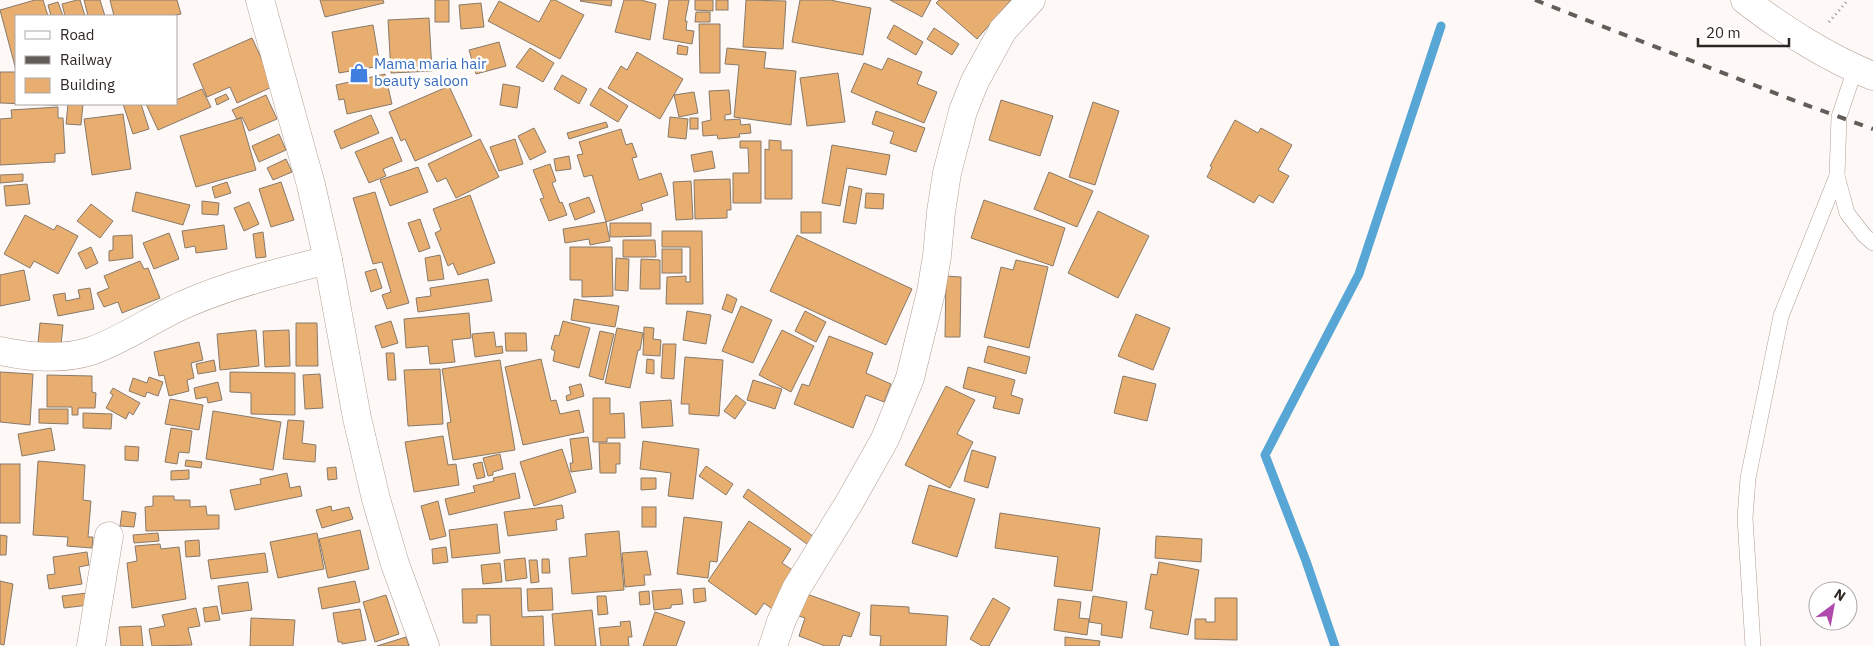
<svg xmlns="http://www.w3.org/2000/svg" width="1873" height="646" font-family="'IBM Plex Sans',sans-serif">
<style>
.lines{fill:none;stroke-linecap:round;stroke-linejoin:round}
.stream{stroke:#57a6d5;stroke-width:9}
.building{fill:#e7ae6f;stroke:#88796a}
.service-casing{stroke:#b29e93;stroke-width:16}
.minor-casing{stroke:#b29e93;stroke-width:29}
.tertiary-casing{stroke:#b29e93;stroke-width:29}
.path{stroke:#97908d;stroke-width:3;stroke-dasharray:1 4;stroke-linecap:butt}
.service{stroke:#fff;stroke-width:15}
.minor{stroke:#fff;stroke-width:28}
.tertiary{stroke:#fff;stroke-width:28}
.rail{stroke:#635c59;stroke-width:4;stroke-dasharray:9 9;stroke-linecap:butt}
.labels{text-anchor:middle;stroke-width:5;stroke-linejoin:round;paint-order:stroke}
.shop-label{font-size:15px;fill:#366cbe;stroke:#fff;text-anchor:start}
</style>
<rect width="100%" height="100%" fill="#fef9f7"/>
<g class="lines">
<path class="stream" d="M1335,646L1306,561L1265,455L1359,274L1441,26"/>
</g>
<g class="building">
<path d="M35,0H43L48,16H16V70L0,10Z"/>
<path d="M77,0H80L85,16H65L62,4Z"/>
<path d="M84,0H100L105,16H88Z"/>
<path d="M110,0H177L181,14L171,16H114Z"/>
<path d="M320,0H383L384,3L325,17Z"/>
<rect x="435" y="0" width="14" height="22"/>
<path d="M551,0H555L584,15L560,59L488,21L499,1L539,22Z"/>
<path d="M581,0H612L611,6L580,1Z"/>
<path d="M624,0H641L656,4L650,40L615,32Z"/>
<path d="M669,0H689L685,21H687L686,30L694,31L692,44L663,39Z"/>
<path d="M695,0H713V11L695,10Z"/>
<rect x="716" y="0" width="12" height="10"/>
<path d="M746,0L786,1L783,49L743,47Z"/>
<path d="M800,0H830L871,8L863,55L792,42Z"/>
<path d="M890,0H931L922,17Z"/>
<path d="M939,0H1011L977,39L936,3Z"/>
<path d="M58,2L63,16H51L48,5Z"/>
<path d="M481,3L484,27L461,29L459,5Z"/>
<path d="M696,12H710V22H695Z"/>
<path d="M429,18L432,71L391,73L388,20Z"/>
<path d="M699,24H720V73H700Z"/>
<path d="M373,25L380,66L339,73L332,32Z"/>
<path d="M894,25L923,42L916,55L887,38Z"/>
<path d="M934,28L959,44L952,55L927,39Z"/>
<path d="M252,38L274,86L237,103L230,87L207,97L193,64Z"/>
<path d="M499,42L506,66L476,74L469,50Z"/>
<path d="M678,45L688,47L687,55L677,54Z"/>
<path d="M530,48L554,63L543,82L516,67Z"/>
<path d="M727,48L766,52L764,68L796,71L791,125L734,117L739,65L725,64Z"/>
<path d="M637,52L683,79L660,119L608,88L621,66L627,70Z"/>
<path d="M888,58L922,72L917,84L937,92L924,123L851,92L864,63L882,70Z"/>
<path d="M0,72H16V104L58,105L0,103Z"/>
<path d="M838,73L845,122L807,126L800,78Z"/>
<path d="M385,74L392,104L347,114L344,99L339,100L336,85Z"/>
<path d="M562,75L587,89L579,104L554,89Z"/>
<path d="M503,84L520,87L517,108L500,105Z"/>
<path d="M449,86L472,136L415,161L405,139L401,141L389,112Z"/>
<path d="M600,88L628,106L618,122L590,105Z"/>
<path d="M202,89L211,107L158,130L146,104H176V100Z"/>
<path d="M729,90L731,114L725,115V120L740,119L741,125L750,124L751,133L739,134L740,137L718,139L717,135L703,136L702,122L711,120L709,91Z"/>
<path d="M694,92L698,113L679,117L674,95Z"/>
<path d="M226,94L229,99L217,105L215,99Z"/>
<path d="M266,95L277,119L249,131L242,117L237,119L232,110Z"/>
<path d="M1001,100L1053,116L1040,156L989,140Z"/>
<path d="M1093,102L1119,111L1095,185L1069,177Z"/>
<path d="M68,104H83L81,125L66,124Z"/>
<path d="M123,104H141L149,129L133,134Z"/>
<path d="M58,107V118H63L65,153L55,154V162L0,165V119L12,118L11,110Z"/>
<path d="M876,111L925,128L916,152L890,143L894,132L872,124Z"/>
<path d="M123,114L131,169L92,175L84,119Z"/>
<path d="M371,115L379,133L341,149L334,131Z"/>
<path d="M670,117L688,119L686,139L668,137Z"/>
<path d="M241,118L256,170L196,187L180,136Z"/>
<rect x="690" y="118" width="8" height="11"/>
<path d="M1235,120L1258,133L1261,128L1292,145L1278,170L1289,176L1273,203L1259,195L1254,203L1207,177L1212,167L1210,166Z"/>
<path d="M606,122L608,127L569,139L567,133Z"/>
<path d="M534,128L546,152L530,160L518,136Z"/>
<path d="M621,129L626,145L632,143L637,157L632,158L639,180L661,173L668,195L641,204L643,210L606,222L592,175L584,177L577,155L583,154L579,142Z"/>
<path d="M279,134L286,150L259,162L252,146Z"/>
<path d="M392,137L402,161L383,169L386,176L369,183L355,152Z"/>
<path d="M480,139L499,177L456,198L446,178L437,182L428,164Z"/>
<path d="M515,139L523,164L499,171L490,147Z"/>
<path d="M769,140L781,141V150H792V199H765V149L769,150Z"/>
<path d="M740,141H761V203H733V173H749L748,148H740Z"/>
<path d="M832,145L890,155L886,175L847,168L840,206L822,203Z"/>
<path d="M712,151L715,168L694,172L691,155Z"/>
<path d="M569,156L571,169L556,171L554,159Z"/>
<path d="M286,159L292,172L273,180L267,168Z"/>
<path d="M550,164L556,181L552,183L560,203L562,202L567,215L549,221L540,199L544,198L533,170Z"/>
<path d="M418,167L428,192L390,206L380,180Z"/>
<path d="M1049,172L1093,191L1077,227L1034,209Z"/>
<path d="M23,174V181L0,183V175Z"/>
<path d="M730,179L731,210H727V218L695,219L694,180Z"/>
<path d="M691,181L693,219L676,220L673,182Z"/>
<path d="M227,182L231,193L215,198L212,187Z"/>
<path d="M281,182L294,220L271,227L259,189Z"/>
<path d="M27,184L30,204L6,206L4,186Z"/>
<path d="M849,186L862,189L856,224L843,222Z"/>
<path d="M136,192L190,205L183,225L132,211Z"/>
<path d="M375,192L409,303L387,309L382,295L391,292L382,262L373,264L353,198Z"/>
<path d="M866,193L884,194L883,209L865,208Z"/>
<path d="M470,195L495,263L458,275L453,263L448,266L435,233L441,230L433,209Z"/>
<path d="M589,197L595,212L575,220L569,204Z"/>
<path d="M984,200L1065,228L1053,266L971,238Z"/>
<path d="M202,201L219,203L218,215L202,214Z"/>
<path d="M249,202L259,224L244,231L234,208Z"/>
<path d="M91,204L113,221L100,238L77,221Z"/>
<path d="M1098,211L1149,236L1118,298L1068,273Z"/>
<rect x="801" y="212" width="20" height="21"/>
<path d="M25,215L54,230L57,225L78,236L58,274L34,261L30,268L4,254Z"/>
<path d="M420,219L430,248L419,252L408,223Z"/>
<path d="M606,222L610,241L590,245L589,239L565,243L563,229Z"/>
<path d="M610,223H651V236L610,237Z"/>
<path d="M224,225L227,249L196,253L195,246L185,248L182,231Z"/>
<path d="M662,231H702L703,304H666L667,277L686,276V282H690V247H662Z"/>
<path d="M263,232L266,257L256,258L253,234Z"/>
<path d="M169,233L179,259L154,269L143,243Z"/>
<path d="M132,235L133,258L109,261V251L113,250V236Z"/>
<path d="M797,235L912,289L886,345L770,291Z"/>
<path d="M623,240H655L656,257H623Z"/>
<path d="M91,247L98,263L86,269L78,253Z"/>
<path d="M570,247H612L613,296L582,297V280H570Z"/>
<rect x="662" y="249" width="20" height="24"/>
<path d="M440,255L444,279L428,281L425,258Z"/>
<path d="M616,258L629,259L628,291L615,290Z"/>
<path d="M641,259L660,260V289H640Z"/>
<path d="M1016,260L1048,267L1029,348L984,337L1001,267L1013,270Z"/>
<path d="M140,261L144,269L148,268L160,298L122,313L118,302L104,307L97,293L109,288L104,276Z"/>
<path d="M376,269L382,288L371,292L365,272Z"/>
<path d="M24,270L30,300L0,306V275Z"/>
<path d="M946,276L961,277L960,337H945Z"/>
<path d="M488,279L492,301L418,312L416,298L431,296L430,288Z"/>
<path d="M90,288L94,309L58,316L53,295L65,293L66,301L80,298L78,290Z"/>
<path d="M727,294L737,299L732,313L722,309Z"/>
<path d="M574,299L619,306L615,327L571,320Z"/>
<path d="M741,306L772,320L753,363L722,351Z"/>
<path d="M687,311L711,315L706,344L683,340Z"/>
<path d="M805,311L826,322L816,342L795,331Z"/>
<path d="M469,313L471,338L452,340L455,362L430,364L428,346L406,348L404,319Z"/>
<path d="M1136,314L1170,328L1153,370L1118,356Z"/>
<path d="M391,321L398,343L382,348L375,326Z"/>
<path d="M563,321L590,328L579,368L553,361L555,351L551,349L555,335L559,336Z"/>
<path d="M40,323L63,325L61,345L38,343Z"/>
<path d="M296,323H317L318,366H296Z"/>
<path d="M644,327L654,328L653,339L661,340L660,356L643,355Z"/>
<path d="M617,328L643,333L640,350H638L630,388L605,383Z"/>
<path d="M256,330L259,366L220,370L217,334Z"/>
<path d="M289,330L290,366L265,367L263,331Z"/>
<path d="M782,330L814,346L791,392L759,375Z"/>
<path d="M600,331L614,334L603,380L589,376Z"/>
<path d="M494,332L496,347L502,346L503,353L475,357L472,334Z"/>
<path d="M505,333H526L527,351H506Z"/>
<path d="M829,336L873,353L866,373L891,384L884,402L866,395L853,428L794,404L802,384L809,386Z"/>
<path d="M199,342L203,360L191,363L194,378L187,380L189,391L169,396L164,375L159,376L154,352Z"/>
<path d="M663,344H676L674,379L661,378Z"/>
<path d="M988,346L1030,357L1026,374L984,362Z"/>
<path d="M386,353H394L396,380H388Z"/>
<path d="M685,357L723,360L719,416L689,414V404H681Z"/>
<path d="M541,359L551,401L556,400L560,414L579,410L584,432L523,445L505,367Z"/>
<path d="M647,359L654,360V374L646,373Z"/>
<path d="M214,360L216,371L198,374L196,364Z"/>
<path d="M500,360L515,450L453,460L447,423L451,422L442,369Z"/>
<path d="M968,367L1015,380L1011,395L1023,399L1019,414L993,408L996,397L963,388Z"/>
<path d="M440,369L443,424L408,426L404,370Z"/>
<path d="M0,372L33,374L30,425L0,422Z"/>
<path d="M230,372L295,373V415L251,414V393L230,392Z"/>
<path d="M320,374L323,408L305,409L303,375Z"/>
<path d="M47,375L92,376V392L96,393L95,408H78V415H72V407H47Z"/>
<path d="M1123,376L1156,384L1147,421L1114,413Z"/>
<path d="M149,377L163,382L158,396L147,392L145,397L129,391L133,378L147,383Z"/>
<path d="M753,380L782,389L775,409L747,400Z"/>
<path d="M218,382L222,400L208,403L207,397L196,399L194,388Z"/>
<path d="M580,384H581L584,396L567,401L566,396L571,394L569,387Z"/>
<path d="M946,386L975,400L957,434L973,442L950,488L905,465Z"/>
<path d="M113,388L140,403L133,415L129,412L126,419L106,408L113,395L110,393Z"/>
<path d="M736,395L746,403L735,419L724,411Z"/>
<path d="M593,398H610V414L624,413L625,438H607V442H593Z"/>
<path d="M170,399L203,405L199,430L165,424Z"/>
<path d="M671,400L673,426L642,428L640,402Z"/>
<path d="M39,409H68V424L39,423Z"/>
<path d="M213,411L281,422L273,470L206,459Z"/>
<path d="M83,413L112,414L111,429L83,428Z"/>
<path d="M288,420L304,421L302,443L316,445L315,462L283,459Z"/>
<path d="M51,428L55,450L22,456L18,434Z"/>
<path d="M171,428L192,431L189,453L179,452L177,464L165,462Z"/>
<path d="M443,436L448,465L456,464L459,485L414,492L405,442Z"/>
<path d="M588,437L592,469L571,472L570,463H573L570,439Z"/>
<path d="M643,441L699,449L693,499L668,496L671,473L640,469Z"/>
<path d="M599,443H620V464H616V473H600Z"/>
<path d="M125,446L139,447L138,461L125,460Z"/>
<path d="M562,449L576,492L534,506L520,462Z"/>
<path d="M972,450L996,457L988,488L964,481Z"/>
<path d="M500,454L503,469L493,472V475L488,476L483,458Z"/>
<path d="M186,460L202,462L201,468L185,466Z"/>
<path d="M38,461L85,465L83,500L91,501L88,537H93L92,548L67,546L68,537L33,535Z"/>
<path d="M482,462L485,477L477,479L473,464Z"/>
<rect x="0" y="464" width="20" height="59"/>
<path d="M706,466L733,484L726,495L699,476Z"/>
<path d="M336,467L337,479L328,480L327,468Z"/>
<path d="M189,470V479L171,480V471Z"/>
<path d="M287,473L290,488L300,486L302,496L235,510L230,490L261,484L260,479Z"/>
<path d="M515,473L520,498L449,515L445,499L475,492L473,486L494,481L493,478Z"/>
<path d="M641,478H656V489L641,490Z"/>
<path d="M929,485L975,499L957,557L912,543Z"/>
<path d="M748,489L821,542L815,550L743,497Z"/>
<path d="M153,496H174V500H190V507L206,506L207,515H219V529L146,531L145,507L153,506Z"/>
<path d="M438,501L446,536L430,540L421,506Z"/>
<path d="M562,505L564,518L556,520L557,530L508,536L504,512Z"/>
<path d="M331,506L332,511L349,507L353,519L322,528L316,510Z"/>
<rect x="642" y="507" width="14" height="20"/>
<path d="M122,511L136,513L134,527L120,526Z"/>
<path d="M1000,513L1100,528L1092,591L1054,586L1058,557L995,548Z"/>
<path d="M684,517L722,522L717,562L710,561L708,578L677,574Z"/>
<path d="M749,521L791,549L782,563L800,575L775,611L764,603L756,615L708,581Z"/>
<path d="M497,524L500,553L452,558L449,530Z"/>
<path d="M360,530L369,569L328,578L319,539Z"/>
<path d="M619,531L624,590L572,594L569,558L587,556L585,534Z"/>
<path d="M158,533L159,541L134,543L133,535Z"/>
<path d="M317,533L324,569L278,578L270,542Z"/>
<path d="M0,535L7,536L6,555H0Z"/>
<path d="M1156,536L1202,539L1201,562L1155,558Z"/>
<path d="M199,540L200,556L186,557L185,541Z"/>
<path d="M160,544L161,549L179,547L186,599L132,608L127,563L137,561L135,546Z"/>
<path d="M446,547L448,562L433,564L432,549Z"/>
<path d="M647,551L651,575H644L645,585L625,587L622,553Z"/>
<path d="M87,552L89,565L79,567L82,584L49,589L47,575L55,574L53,557Z"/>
<path d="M265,553L268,572L211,579L208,560Z"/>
<path d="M525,558L527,578L506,581L504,560Z"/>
<path d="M542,559H549L550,573H542Z"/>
<path d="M529,560H537L539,582L531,583Z"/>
<path d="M1159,562L1199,570L1188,635L1150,628L1153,611L1145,609L1151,574L1157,575Z"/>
<path d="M500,563L502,582L483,584L481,565Z"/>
<path d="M0,581L13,584L4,645L0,644Z"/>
<path d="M355,581L360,602L322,609L318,588Z"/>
<path d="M248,582L252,610L222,614L218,586Z"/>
<path d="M521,588L522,617L543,616L544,646H491L490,615H477V623H463L462,589Z"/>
<path d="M552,588L553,610L528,611L527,589Z"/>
<path d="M705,588L706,601L694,603L693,589Z"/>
<path d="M681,589L683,604L671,605V608L654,610L652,591Z"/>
<path d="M649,591L650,604L640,605L639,592Z"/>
<path d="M87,593L89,605L64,608L62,596Z"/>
<path d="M804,593L860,613L851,637L843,635L839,646H825L799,636L805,618L796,615Z"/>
<path d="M386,595L399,634L375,642L363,602Z"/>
<path d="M597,596H606L608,614L598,615Z"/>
<path d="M1093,596L1127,602L1122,638L1101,635L1102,624L1089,622Z"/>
<path d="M993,598L1010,608L989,646H982L970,639Z"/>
<path d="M1215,598H1237V640L1195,639V619H1206V622H1215Z"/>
<path d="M1058,599L1081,602L1079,618L1089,619L1087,635L1054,630Z"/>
<path d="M871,605L909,607V613L948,616L946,646H880L881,636L870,635Z"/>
<path d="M217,606L220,620L205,622L203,608Z"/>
<path d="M196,608L200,626L188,628L192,645L152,646L149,629L165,626L162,615Z"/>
<path d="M360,609L366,640L342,644V642H338L333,613Z"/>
<path d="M592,610L596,646H555L552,614Z"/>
<path d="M655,612L685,622L676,646H643Z"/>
<path d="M251,618L295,620L293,646H250Z"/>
<path d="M630,621L632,637H628L629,646H601L599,628L621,626L620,622Z"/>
<path d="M141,626L143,646H121L119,627Z"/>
<path d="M406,637L409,646H377Z"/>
<path d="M1065,637L1100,641L1099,646H1065Z"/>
</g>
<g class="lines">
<defs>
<g id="service">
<path d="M1855,69L1839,117L1837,176L1847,213L1864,235L1873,243"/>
<path d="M1753,646L1745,518L1748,478L1781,316L1837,176"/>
</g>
<g id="minor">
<path d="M1745,0C1782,29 1830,59 1873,76"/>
<path d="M0,351C28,357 63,360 91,351C123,340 152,319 183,305C228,285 280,272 328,260"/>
<path d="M91,646L109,536"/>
<path d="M773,646L781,622L796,589L849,503L885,439L910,378L931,292L937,256L941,212L947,173L963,111L975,81L1003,30L1031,0"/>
</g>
<path id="tertiary" d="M260,0L311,185L328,260L357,418L376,499L395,564L425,646"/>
</defs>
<use href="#service" class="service-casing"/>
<use href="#minor" class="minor-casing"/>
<use href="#tertiary" class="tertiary-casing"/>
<path class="path" d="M1829,22L1848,0"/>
<use href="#service" class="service"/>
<use href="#minor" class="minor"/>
<use href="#tertiary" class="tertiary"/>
<path class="rail" d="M1535,0L1798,102L1873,129"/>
</g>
<defs>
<symbol id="shop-bare" viewBox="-9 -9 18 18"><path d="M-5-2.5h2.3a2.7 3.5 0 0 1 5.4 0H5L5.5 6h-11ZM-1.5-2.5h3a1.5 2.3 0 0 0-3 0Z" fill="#3f7fe0" stroke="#fff" stroke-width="2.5" paint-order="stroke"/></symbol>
</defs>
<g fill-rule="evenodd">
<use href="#shop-bare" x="345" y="59" width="28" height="28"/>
</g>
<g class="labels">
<g class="shop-label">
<text x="374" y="69">Mama maria hair<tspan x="374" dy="17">beauty saloon</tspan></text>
</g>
</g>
<rect x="15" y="15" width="162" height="90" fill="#ffffff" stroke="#aba8a7"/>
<rect x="25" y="31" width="25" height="8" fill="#ffffff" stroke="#aba8a7"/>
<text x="60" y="40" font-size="15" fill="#2e2622">Road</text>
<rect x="25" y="56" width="25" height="8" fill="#635c59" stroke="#aba8a7"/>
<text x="60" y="65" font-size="15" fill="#2e2622">Railway</text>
<rect x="25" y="78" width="25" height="15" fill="#e7ae6f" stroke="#aba8a7"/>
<text x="60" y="90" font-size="15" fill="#2e2622">Building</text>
<g transform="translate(1833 606) rotate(32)"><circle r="24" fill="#ffffff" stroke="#aba8a7"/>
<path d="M0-4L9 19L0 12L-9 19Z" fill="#b049ac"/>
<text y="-8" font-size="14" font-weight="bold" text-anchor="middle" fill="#2e2622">N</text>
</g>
<path d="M1698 38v8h91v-8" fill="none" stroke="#2e2622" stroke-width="2.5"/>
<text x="1706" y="38" font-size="15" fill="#2e2622" stroke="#ffffff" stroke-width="4" paint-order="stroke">20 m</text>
</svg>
